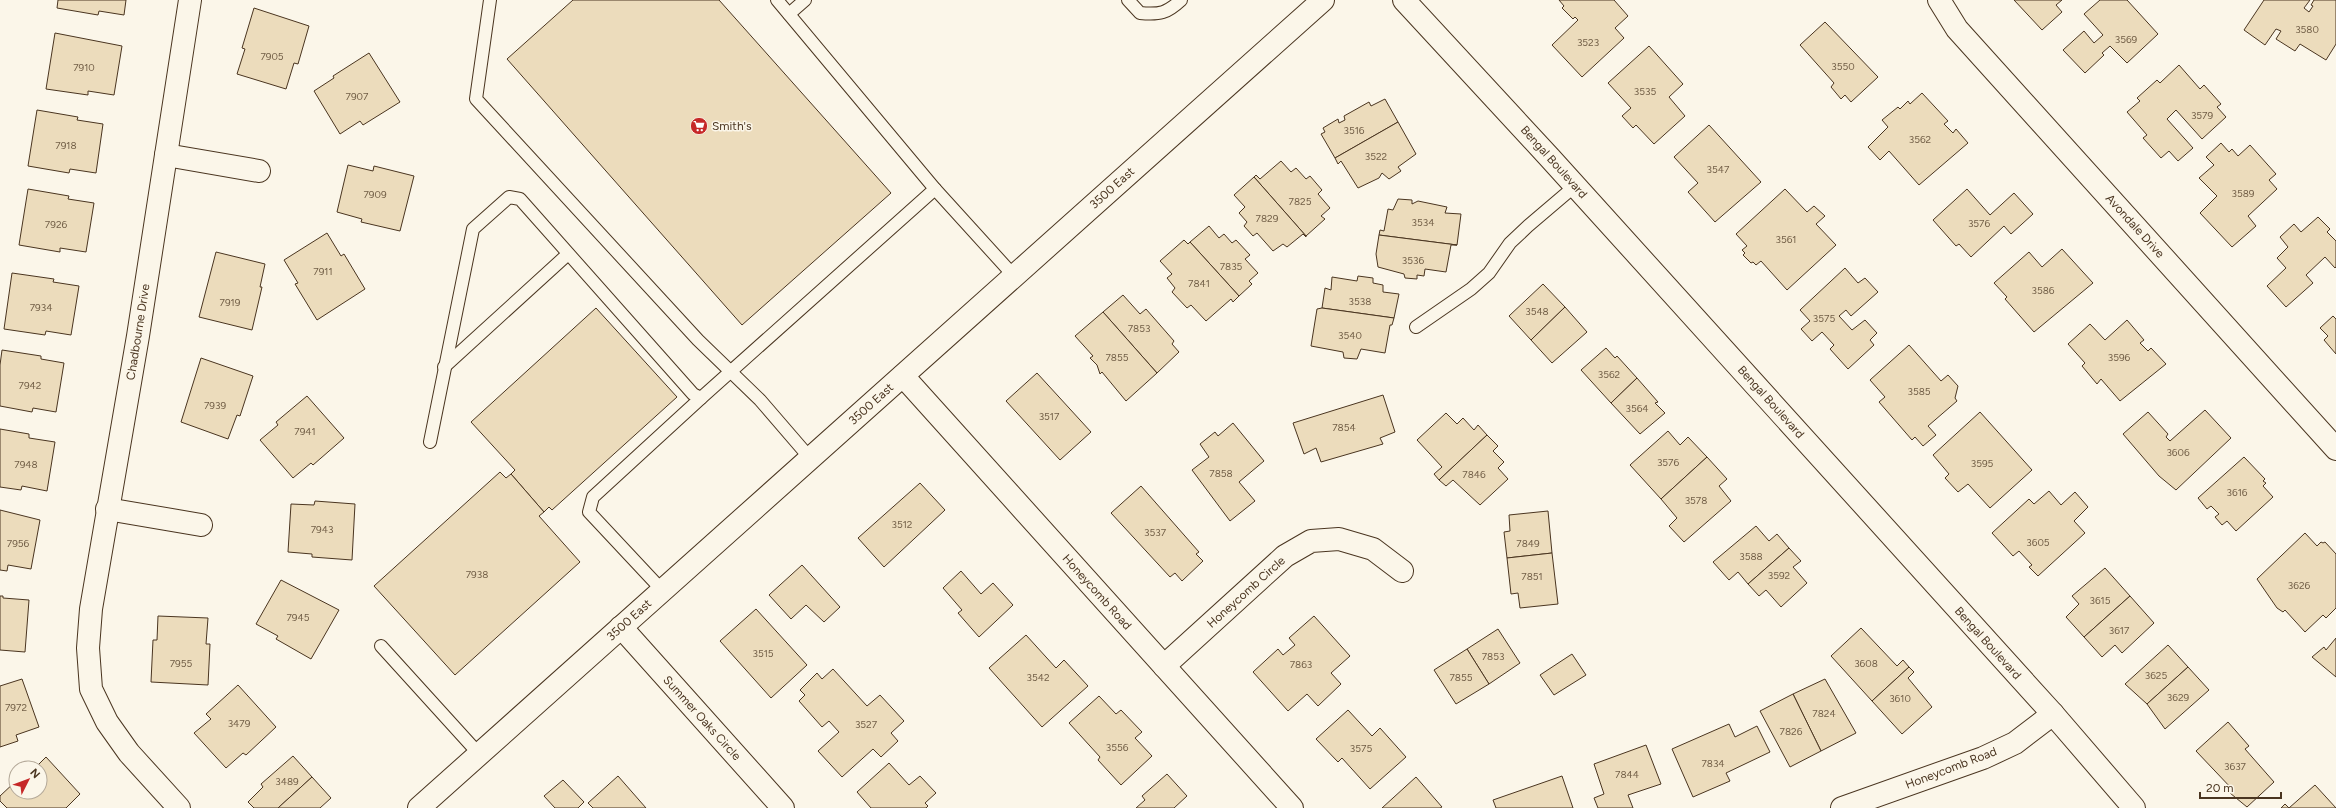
<svg xmlns="http://www.w3.org/2000/svg" width="2336" height="808" font-family="Figtree,sans-serif">
<style>
.building{fill:#ecdcbc;stroke:#4a3520}
.lines{fill:none;stroke-linecap:round;stroke-linejoin:round}
.service-casing{stroke:#4a3520;stroke-width:14}
.minor-casing{stroke:#4a3520;stroke-width:24}
.secondary-casing{stroke:#4a3520;stroke-width:24}
.service{stroke:#fbf6e9;stroke-width:12}
.minor{stroke:#fbf6e9;stroke-width:22}
.secondary{stroke:#fbf6e9;stroke-width:22}
.labels{text-anchor:middle;stroke-width:3;stroke-linejoin:round;paint-order:stroke}
.number-label{font-size:10px;fill:#725f47}
.poi-label{font-size:12px;fill:#4a3520;stroke:#fbf6e9;text-anchor:start}
.street-label{font-size:12px;fill:#4a3520;stroke:#fbf6e9}
</style>
<rect width="100%" height="100%" fill="#fbf6e9"/>
<g class="building">
<path d="M58,0H126L124,15L99,11L98,15L57,8Z"/>
<path d="M573,0H719L891,193L742,325L507,59Z"/>
<path d="M1559,0H1614L1628,16L1615,28L1624,38L1582,77L1552,45L1578,20L1575,17L1573,19L1562,8L1564,6Z"/>
<path d="M2014,0H2062L2056,5L2062,12L2042,30Z"/>
<path d="M2100,0H2127L2158,34L2127,63L2110,46L2102,53L2104,55L2085,73L2063,50L2084,31L2094,43L2103,35L2084,14Z"/>
<path d="M2264,0H2310L2304,8L2309,12L2313,6L2311,5L2314,0H2336V44L2326,60L2300,44L2295,51L2276,39L2281,31L2276,29L2265,45L2244,30Z"/>
<path d="M254,8L309,26L298,64L294,63L286,89L237,74L245,49L242,48Z"/>
<path d="M1825,22L1878,77L1851,102L1845,95L1841,99L1831,87L1834,83L1800,45Z"/>
<path d="M55,33L122,46L114,95L88,91V95L46,89Z"/>
<path d="M1649,46L1683,84L1669,97L1685,116L1654,144L1636,125L1633,128L1622,116L1631,108L1608,83Z"/>
<path d="M369,53L400,102L363,125L360,121L340,134L314,91L334,78L333,76Z"/>
<path d="M2179,65L2200,89L2204,85L2221,104L2217,107L2226,117L2202,139L2176,110L2167,119L2193,148L2178,161L2169,151L2161,158L2143,138L2147,135L2127,112L2140,101L2137,98L2157,80L2160,83Z"/>
<path d="M1922,93L1948,121L1944,124L1953,133L1956,129L1968,143L1919,185L1889,151L1880,160L1868,147L1888,127L1882,120L1898,107L1900,109L1908,101L1910,104Z"/>
<path d="M1385,99L1398,122L1335,158L1321,134L1325,132L1323,128L1338,119L1339,123L1345,120L1344,116L1369,102L1371,106Z"/>
<path d="M37,110L78,117L77,120L103,124L96,173L70,169L69,173L28,166Z"/>
<path d="M1398,122L1416,154L1398,167L1401,171L1389,179L1382,173L1379,178L1358,188L1341,161L1338,164L1335,158Z"/>
<path d="M1709,125L1761,182L1715,222L1688,192L1698,183L1674,157Z"/>
<path d="M2221,143L2229,152L2232,149L2238,156L2250,145L2276,174L2269,180L2277,189L2248,216L2256,226L2232,247L2200,213L2217,196L2199,178L2214,165L2206,157Z"/>
<path d="M1281,161L1291,172L1296,168L1306,179L1310,176L1322,190L1318,194L1330,208L1321,216L1325,219L1306,236L1254,177L1256,175L1260,179Z"/>
<path d="M348,165L373,171L374,166L414,176L400,231L361,222L362,219L337,212Z"/>
<path d="M1254,177L1306,236V237L1303,234L1287,247L1283,244L1273,251L1257,233L1253,236L1244,226L1247,222L1239,213L1245,207L1234,195Z"/>
<path d="M28,189L69,196L68,199L94,203L86,252L60,248V252L19,245Z"/>
<path d="M1785,189L1807,212L1814,206L1825,216L1816,224L1836,245L1787,290L1761,261L1756,265L1753,262L1751,263L1743,255L1745,253L1742,250L1747,246L1736,234Z"/>
<path d="M1967,189L1990,215L2014,193L2033,214L2011,234L2004,226L1971,257L1959,244L1956,246L1933,220Z"/>
<path d="M1398,199L1412,200V204L1418,201L1447,207L1445,213L1461,214L1457,245L1379,235L1380,230L1384,231L1388,209L1393,210Z"/>
<path d="M2318,217L2330,229L2327,232L2336,241V267L2335,268L2325,257L2306,275L2313,283L2286,307L2267,286L2286,268L2277,258L2288,247L2280,237L2294,224L2301,232Z"/>
<path d="M1209,226L1219,238L1224,234L1232,243L1236,240L1250,255L1245,259L1258,273L1249,281L1252,284L1239,296L1190,242Z"/>
<path d="M327,233L341,256L344,254L365,289L317,320L295,284L298,283L284,260Z"/>
<path d="M1379,235L1457,245H1451L1446,272L1425,269L1424,276L1417,275V279L1405,278L1404,274L1378,267L1376,254Z"/>
<path d="M1184,240L1188,244L1190,242L1239,296L1233,302L1231,299L1206,321L1191,305L1187,308L1172,292L1175,288L1167,278L1172,274L1160,261Z"/>
<path d="M2062,249L2093,283L2034,332L2005,299L2007,297L1994,283L2029,252L2042,267Z"/>
<path d="M216,252L265,264L260,287H262L252,330L199,317Z"/>
<path d="M1845,268L1858,283L1865,278L1878,292L1851,316L1846,310L1839,316L1852,330L1865,320L1877,333L1870,340L1874,345L1848,369L1830,349L1834,345L1822,332L1812,341L1801,329L1810,321L1800,310Z"/>
<path d="M12,273L54,279L53,282L79,286L71,335L46,331L45,335L4,329Z"/>
<path d="M1358,276L1373,278V283L1383,285V292L1399,294L1394,318L1322,308L1325,288L1331,290L1332,277L1357,281Z"/>
<path d="M1543,284L1565,307L1531,340L1509,316Z"/>
<path d="M1123,295L1140,314L1146,309L1174,341L1172,344L1179,352L1157,373L1103,312Z"/>
<path d="M1565,307L1587,332L1552,363L1531,340Z"/>
<path d="M596,308L677,397L552,510L549,507L544,512L511,474L515,470L471,422Z"/>
<path d="M1322,308L1394,318L1392,325H1390L1385,353L1361,349L1357,359L1344,358L1343,352L1311,346L1317,309Z"/>
<path d="M1103,312L1157,373L1126,401L1102,372L1100,374L1097,365L1090,358L1093,356L1075,336Z"/>
<path d="M2333,316L2336,319V354L2324,340L2328,336L2320,328Z"/>
<path d="M2127,320L2144,340L2140,343L2148,351L2151,348L2166,364L2120,401L2101,379L2097,384L2082,366L2085,363L2068,344L2090,324L2105,340Z"/>
<path d="M1909,345L1941,381L1948,375L1958,386L1955,398L1957,401L1928,426L1936,435L1923,446L1915,437L1912,440L1879,402L1885,397L1870,380Z"/>
<path d="M1606,348L1615,358L1617,356L1637,378L1611,403L1581,370Z"/>
<path d="M2,350L41,356V359L64,363L56,412L33,408L32,412L0,406V365Z"/>
<path d="M201,358L253,376L240,416L237,415L228,439L181,422Z"/>
<path d="M1037,373L1091,432L1060,460L1006,401Z"/>
<path d="M1637,378L1658,402L1655,403L1665,413L1640,434L1611,403Z"/>
<path d="M1383,395L1395,432L1380,438L1383,444L1321,462L1316,448L1304,454L1293,423Z"/>
<path d="M307,396L344,438L313,465L311,463L293,478L260,440L278,425L276,422Z"/>
<path d="M2205,410L2231,438L2176,490L2159,476L2123,434L2148,412L2168,434L2166,437L2170,441Z"/>
<path d="M1980,412L2032,470L1990,508L1968,484L1958,492L1945,478L1949,474L1933,455Z"/>
<path d="M1446,413L1457,424L1463,418L1474,430L1478,425L1487,435L1439,480L1434,474L1442,467L1417,440Z"/>
<path d="M1233,423L1264,461L1239,482L1255,501L1230,521L1192,470L1209,457L1200,444L1215,432L1218,436Z"/>
<path d="M0,429L29,434V438L55,442L47,491L22,486L21,490L0,487Z"/>
<path d="M1668,431L1680,445L1688,437L1707,457L1661,499L1630,465Z"/>
<path d="M1487,435L1498,446L1493,451L1504,462L1498,468L1508,479L1480,505L1453,480L1446,486L1439,480Z"/>
<path d="M1707,457L1727,479L1719,486L1731,501L1684,542L1669,526L1677,518L1661,499Z"/>
<path d="M2244,457L2265,479L2263,481L2266,483L2263,486L2273,497L2236,531L2227,521L2222,525L2215,517L2219,514L2211,506L2207,509L2198,498Z"/>
<path d="M500,472L506,478L511,474L544,512L539,516L580,562L455,675L374,586Z"/>
<path d="M920,483L945,510L884,567L858,538Z"/>
<path d="M1141,486L1199,552L1196,554L1203,561L1182,581L1175,573L1170,577L1111,513Z"/>
<path d="M2049,491L2061,505L2075,492L2088,507L2074,521L2085,533L2038,576L2029,567L2032,565L2019,551L2013,556L1992,533L2029,499L2034,504Z"/>
<path d="M315,501L355,504L352,560L312,557V554L288,552L291,504L314,505Z"/>
<path d="M0,510L40,520L31,569L8,565L7,571L0,570Z"/>
<path d="M1548,511L1552,553L1507,558L1504,532L1510,531L1509,515Z"/>
<path d="M1756,526L1769,541L1777,534L1789,548L1748,584L1738,572L1729,580L1713,562Z"/>
<path d="M2305,533L2317,546L2321,542L2323,543L2325,542L2336,554V608L2326,618L2323,615L2305,632L2285,610L2283,612L2277,608L2257,579Z"/>
<path d="M1789,548L1801,561L1793,567L1807,583L1781,607L1766,590L1759,596L1748,584Z"/>
<path d="M1552,553L1558,604L1520,608L1518,593L1511,594L1507,558Z"/>
<path d="M802,565L840,607L824,622L806,605L791,619L769,595Z"/>
<path d="M2105,568L2130,596L2084,637L2066,617L2079,604L2072,596Z"/>
<path d="M961,571L981,594L993,583L1013,605L979,637L958,613L962,610L943,588Z"/>
<path d="M281,580L339,610L311,659L276,639L278,636L256,624Z"/>
<path d="M0,596H3V598L29,600L25,652L0,650Z"/>
<path d="M2130,596L2154,623L2122,653L2115,645L2102,657L2084,637Z"/>
<path d="M756,609L807,665L771,698L720,641Z"/>
<path d="M158,616L208,618L206,644H210L208,685L151,682L153,640H157Z"/>
<path d="M1314,616L1350,656L1331,673L1341,684L1318,706L1307,694L1288,711L1253,672L1278,649L1283,655L1295,645L1289,638Z"/>
<path d="M1861,628L1897,666L1903,660L1909,667L1872,701L1831,656Z"/>
<path d="M1498,629L1520,663L1489,684L1467,649Z"/>
<path d="M1026,635L1056,668L1064,660L1088,686L1042,727L989,668Z"/>
<path d="M2336,638V677L2312,657L2324,647L2326,650Z"/>
<path d="M2168,645L2188,667L2147,704L2125,684Z"/>
<path d="M1467,649L1489,684L1456,704L1434,670Z"/>
<path d="M1572,654L1586,675L1554,695L1540,675Z"/>
<path d="M1909,667L1914,672L1908,678L1932,707L1902,734L1872,701Z"/>
<path d="M2188,667L2209,690L2165,729L2147,704Z"/>
<path d="M833,669L867,706L880,695L904,721L891,733L898,741L881,757L873,749L842,777L818,751L839,732L829,721L822,727L799,701L805,695L800,690L817,673L822,679Z"/>
<path d="M22,679L39,727L16,735L18,741L0,747V686Z"/>
<path d="M1825,679L1856,733L1821,751L1793,694Z"/>
<path d="M238,685L276,727L246,755L243,753L226,768L194,733L211,719L206,714Z"/>
<path d="M1793,694L1821,751L1790,767L1760,711Z"/>
<path d="M1099,696L1116,714L1121,710L1142,732L1135,738L1152,756L1121,785L1098,760L1100,757L1069,723Z"/>
<path d="M1348,710L1372,736L1380,728L1406,757L1370,789L1342,758L1338,762L1316,739Z"/>
<path d="M2228,722L2249,746L2245,749L2274,782L2247,807L2230,793L2233,790L2196,751Z"/>
<path d="M1729,724L1735,737L1757,726L1770,752L1726,773L1730,781L1693,797L1672,749Z"/>
<path d="M1646,745L1661,784L1628,795L1633,808H1598L1594,798L1604,794L1594,764Z"/>
<path d="M293,756L312,777L278,808H254L248,802L263,787L261,784Z"/>
<path d="M46,757L80,794L66,808H7L0,801V796L16,781V792H40V768H35Z"/>
<path d="M889,763L909,785L920,776L936,793L925,803L928,806L926,808H871L857,792Z"/>
<path d="M1167,774L1187,796L1174,808H1136L1145,800L1142,796Z"/>
<path d="M618,776L646,808H593L588,803Z"/>
<path d="M1562,776L1573,808H1496L1493,800Z"/>
<path d="M312,777L331,798L320,808H278Z"/>
<path d="M1416,777L1442,807L1440,808H1382Z"/>
<path d="M563,780L584,802L578,808H555L544,796Z"/>
<path d="M2315,785L2336,808H2281L2285,804L2289,808Z"/>
</g>
<g class="lines">
<defs>
<g id="service">
<path d="M490,0L476,99L698,340L760,400L810,458"/>
<path d="M777,0L935,189"/>
<path d="M1128,0L1140,13C1160,15 1167,13 1181,0"/>
<path d="M789,14L805,0"/>
<path d="M1416,327L1471,289L1489,273L1510,243L1528,226L1575,186"/>
<path d="M444,367L568,254"/>
<path d="M430,442L473,229L509,197L520,199L693,394L701,398L935,189L1014,276"/>
<path d="M662,590L589,512L593,497L701,398"/>
<path d="M381,646L479,754"/>
</g>
<g id="minor">
<path d="M1939,0L1957,29L2336,449"/>
<path d="M166,155L259,171"/>
<path d="M903,376L1292,808"/>
<path d="M107,509L201,525"/>
<path d="M621,627L783,808"/>
<path d="M1164,666L1285,556L1311,541L1339,539L1373,549L1402,571"/>
<path d="M179,808L129,753L107,722L91,689L88,648L91,609L138,336L190,0"/>
<path d="M1842,808L1983,758L2015,743L2053,714"/>
</g>
<g id="secondary">
<path d="M1404,0L1550,158L2053,714L2134,808"/>
<path d="M419,808L1323,0"/>
</g>
</defs>
<use href="#service" class="service-casing"/>
<use href="#minor" class="minor-casing"/>
<use href="#secondary" class="secondary-casing"/>
<use href="#service" class="service"/>
<use href="#minor" class="minor"/>
<use href="#secondary" class="secondary"/>
</g>
<defs>
<symbol id="supermarket-disc" viewBox="-11 -11 22 22"><circle r="9.5" fill="#c62828" stroke="#fbf6e9"/><path d="M-6-5.5h2.5l.6 2H6L4.5 2H-2.5L-4.4-4H-6ZM-1.5 3.2a1.3 1.3 0 1 0 .1 0ZM3 3.2a1.3 1.3 0 1 0 .1 0Z" fill="#fff"/></symbol>
</defs>
<g fill-rule="evenodd">
<use href="#supermarket-disc" x="689" y="116" width="20" height="20"/>
</g>
<g class="labels">
<g class="number-label">
<text x="2307" y="33">3580</text>
<text x="2126" y="43">3569</text>
<text x="1588" y="46">3523</text>
<text x="272" y="60">7905</text>
<text x="1843" y="70">3550</text>
<text x="84" y="71">7910</text>
<text x="1645" y="95">3535</text>
<text x="357" y="100">7907</text>
<text x="2202" y="119">3579</text>
<text x="1354" y="134">3516</text>
<text x="1920" y="143">3562</text>
<text x="66" y="149">7918</text>
<text x="1376" y="160">3522</text>
<text x="1718" y="173">3547</text>
<text x="2243" y="197">3589</text>
<text x="375" y="198">7909</text>
<text x="1300" y="205">7825</text>
<text x="1267" y="222">7829</text>
<text x="1423" y="226">3534</text>
<text x="1979" y="227">3576</text>
<text x="56" y="228">7926</text>
<text x="1786" y="243">3561</text>
<text x="1413" y="264">3536</text>
<text x="1231" y="270">7835</text>
<text x="323" y="275">7911</text>
<text x="1199" y="287">7841</text>
<text x="2043" y="294">3586</text>
<text x="1360" y="305">3538</text>
<text x="230" y="306">7919</text>
<text x="41" y="311">7934</text>
<text x="1537" y="315">3548</text>
<text x="1824" y="322">3575</text>
<text x="1139" y="332">7853</text>
<text x="1350" y="339">3540</text>
<text x="1117" y="361">7855</text>
<text x="2119" y="361">3596</text>
<text x="1609" y="378">3562</text>
<text x="30" y="389">7942</text>
<text x="1919" y="395">3585</text>
<text x="215" y="409">7939</text>
<text x="1637" y="412">3564</text>
<text x="1049" y="420">3517</text>
<text x="1344" y="431">7854</text>
<text x="305" y="435">7941</text>
<text x="2178" y="456">3606</text>
<text x="1668" y="466">3576</text>
<text x="1982" y="467">3595</text>
<text x="26" y="468">7948</text>
<text x="1221" y="477">7858</text>
<text x="1474" y="478">7846</text>
<text x="2237" y="496">3616</text>
<text x="1696" y="504">3578</text>
<text x="902" y="528">3512</text>
<text x="322" y="533">7943</text>
<text x="1155" y="536">3537</text>
<text x="2038" y="546">3605</text>
<text x="18" y="547">7956</text>
<text x="1528" y="547">7849</text>
<text x="1751" y="560">3588</text>
<text x="477" y="578">7938</text>
<text x="1779" y="579">3592</text>
<text x="1532" y="580">7851</text>
<text x="2299" y="589">3626</text>
<text x="2100" y="604">3615</text>
<text x="298" y="621">7945</text>
<text x="2119" y="634">3617</text>
<text x="763" y="657">3515</text>
<text x="1493" y="660">7853</text>
<text x="181" y="667">7955</text>
<text x="1866" y="667">3608</text>
<text x="1301" y="668">7863</text>
<text x="2156" y="679">3625</text>
<text x="1038" y="681">3542</text>
<text x="1461" y="681">7855</text>
<text x="2178" y="701">3629</text>
<text x="1900" y="702">3610</text>
<text x="16" y="711">7972</text>
<text x="1824" y="717">7824</text>
<text x="239" y="727">3479</text>
<text x="866" y="728">3527</text>
<text x="1791" y="735">7826</text>
<text x="1117" y="751">3556</text>
<text x="1361" y="752">3575</text>
<text x="1713" y="767">7834</text>
<text x="2235" y="770">3637</text>
<text x="1627" y="778">7844</text>
<text x="287" y="785">3489</text>
</g>
<g class="poi-label">
<text x="712" y="130">Smith's</text>
</g>
<g class="street-label">
<text transform="translate(1554 162) rotate(48)" y="4">Bengal Boulevard</text>
<text transform="translate(1112 188) rotate(-42)" y="4">3500 East</text>
<text transform="translate(2135 226) rotate(48)" y="4">Avondale Drive</text>
<text transform="translate(138 332) rotate(-81)" y="4">Chadbourne Drive</text>
<text transform="translate(1771 402) rotate(48)" y="4">Bengal Boulevard</text>
<text transform="translate(871 404) rotate(-42)" y="4">3500 East</text>
<text transform="translate(1097 592) rotate(48)" y="4">Honeycomb Road</text>
<text transform="translate(1246 592) rotate(-42)" y="4">Honeycomb Circle</text>
<text transform="translate(629 620) rotate(-42)" y="4">3500 East</text>
<text transform="translate(1988 643) rotate(48)" y="4">Bengal Boulevard</text>
<text transform="translate(702 718) rotate(48)" y="4">Summer Oaks Circle</text>
<text transform="translate(1951 768) rotate(-21)" y="4">Honeycomb Road</text>
</g>
</g>
<g transform="translate(28 780) rotate(48)"><circle r="19" fill="#fbf6e9" stroke="#b4a999"/>
<path d="M0-3L7 15L0 10L-7 15Z" fill="#c62828"/>
<text y="-6" font-size="11" font-weight="bold" text-anchor="middle" fill="#4a3520">N</text>
</g>
<path d="M2200 792v6h81v-6" fill="none" stroke="#4a3520" stroke-width="2"/>
<text x="2206" y="792" font-size="12" fill="#4a3520" stroke="#fbf6e9" stroke-width="3" paint-order="stroke">20 m</text>
</svg>
